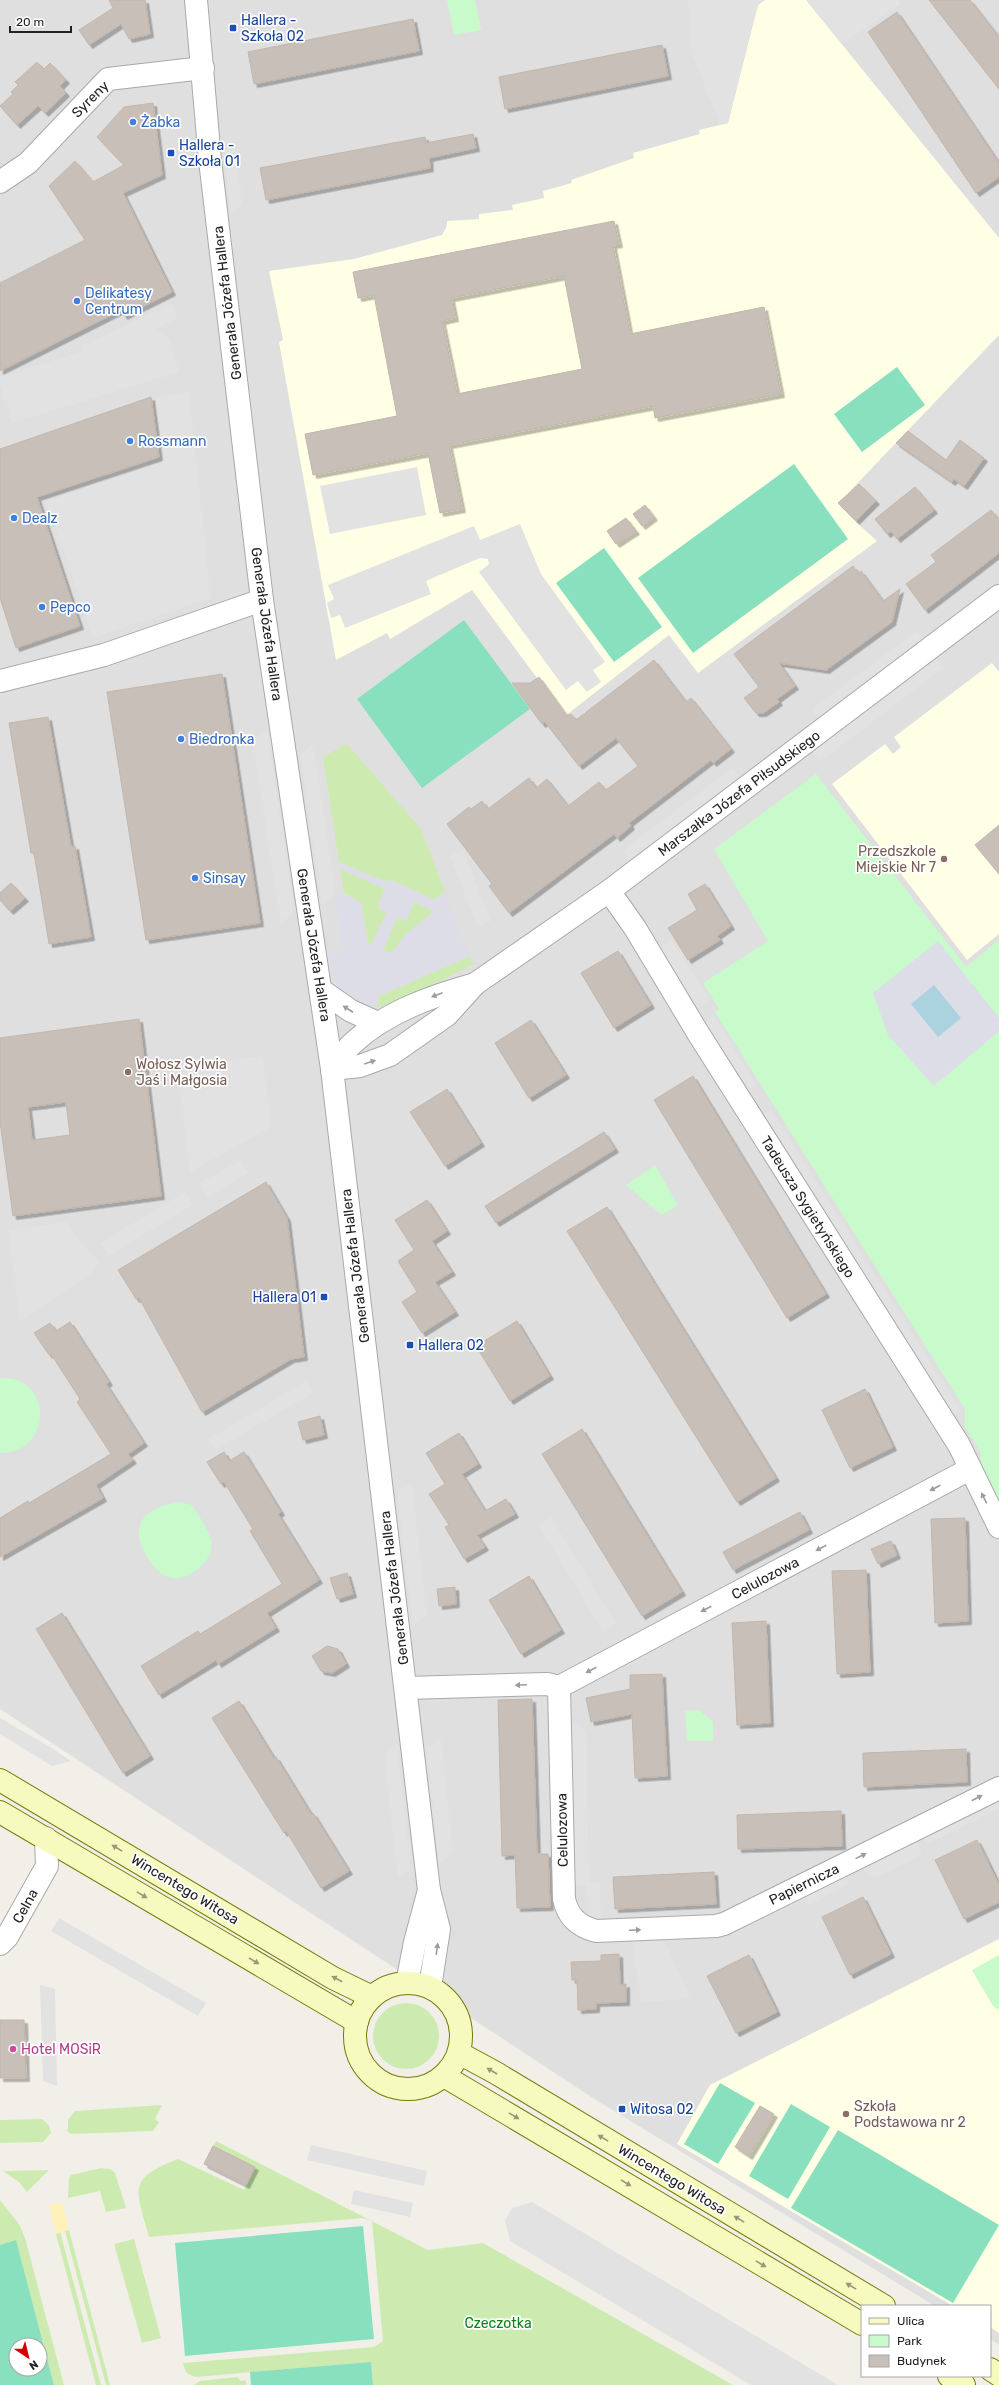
<svg xmlns="http://www.w3.org/2000/svg" width="999" height="2385" font-family="Rubik,sans-serif">
<style>
.residential{fill:#e0dfdf}
.education{fill:#ffffe5}
.grass{fill:#cdebb0}
.sand{fill:#fff1ba}
.park{fill:#c8facc}
.pitch{fill:#88e0be;fill-rule:evenodd}
.parking{fill:#e2e2e2}
.plaza{fill:#dddde8;fill-rule:evenodd}
.water{fill:#aad3df}
.building{fill:#c7bfb8;stroke:#c4b6ab;fill-rule:evenodd;filter:url(#shadow)}
.lines{fill:none;stroke-linecap:round;stroke-linejoin:round}
.minor-casing{stroke:#a9a9a9;stroke-width:24}
.tertiary-casing{stroke:#a9a9a9;stroke-width:24}
.secondary-casing{stroke:#707d05;stroke-width:24}
.minor{stroke:#fff;stroke-width:22}
.tertiary{stroke:#fff;stroke-width:22}
.secondary{stroke:#f7fabf;stroke-width:22}
.oneway{fill:#9c9c9c}
.oneway2{fill:#979978}
.transit-dot{fill:#1a4fb4;stroke:#fff;stroke-width:1.5}
.shop-dot{fill:#3f7fe0;stroke:#fff;stroke-width:1.5}
.education-dot{fill:#8d6e63;stroke:#fff;stroke-width:1.5}
.hotel-dot{fill:#d1479c;stroke:#fff;stroke-width:1.5}
.labels{text-anchor:middle;stroke-width:3.5;stroke-linejoin:round;paint-order:stroke}
.transit-label{font-size:14px;fill:#164399;stroke:#fff;text-anchor:start}
.street-label{font-size:14px;fill:#222;stroke:#fff}
.shop-label{font-size:14px;fill:#366cbe;stroke:#fff;text-anchor:start}
.education-label{font-size:14px;fill:#785e54;stroke:#fff;text-anchor:start}
.hotel-label{font-size:14px;fill:#b23c85;stroke:#fff;text-anchor:start}
.park-label{font-size:14px;fill:#0c8416;stroke:#fff}
</style>
<defs>
<filter id="shadow"><feDropShadow dx="3.5" dy="3.5" stdDeviation="0" flood-color="#0004"/></filter>
</defs>
<rect width="100%" height="100%" fill="#f2efe9"/>
<path class="residential" d="M0,0H999V2345L990,2339V2306H935L596,2100L0,1709Z"/>
<g class="education">
<path d="M765,0H806L999,238V335L851,490L869,508L856,522L877,541L698,673L669,635L565,716L472,590L390,639L387,633L336,660L279,342L283,340L269,271L354,259L442,235L447,226V221L479,219V214L513,210L512,205L544,198L543,191L572,183L571,180L634,158L633,153L700,134L699,130L728,123L758,5Z"/>
<path d="M992,663L999,672V934L967,960L832,784L885,744L893,754L901,747L894,737Z"/>
<path d="M999,1939V2333L990,2327V2306H953L677,2144L710,2085Z"/>
</g>
<g class="grass">
<path d="M344,745H348L421,829L445,892L435,900L389,879L388,883L339,862L323,757Z"/>
<path d="M340,869L385,889L387,911L371,945L368,944L361,902L344,893Z"/>
<path d="M414,902L432,910L431,914L406,934L391,953L382,951L397,918L406,921Z"/>
<path d="M470,956L474,964L401,1001L377,1007L379,996Z"/>
<circle cx="406" cy="2036" r="33"/>
<path d="M162,2105L155,2119L159,2122L153,2131L71,2134L66,2130L68,2129V2120L75,2111Z"/>
<path d="M42,2119L49,2125L51,2133L43,2142L0,2143V2120Z"/>
<path d="M216,2141L428,2250L483,2243L733,2385H373L371,2362L196,2377C187,2375 185,2372 183,2363L374,2347L383,2341L372,2221L363,2218L149,2237C136,2189 126,2179 178,2159L244,2190L255,2167L213,2146Z"/>
<path d="M101,2168L110,2169L115,2173L126,2208L106,2212L100,2191L68,2198L69,2178L71,2175Z"/>
<path d="M49,2170L27,2192L19,2182L3,2171Z"/>
<path d="M0,2200L19,2224L25,2238L64,2385H54L16,2241L0,2245Z"/>
<path d="M69,2230L110,2385H106L65,2231Z"/>
<path d="M60,2232L101,2385H96L56,2234Z"/>
<path d="M134,2239L161,2338L142,2343L114,2244Z"/>
<path d="M237,2377L241,2381L246,2380V2385H194L200,2381Z"/>
</g>
<path class="sand" d="M62,2202L69,2230L56,2234L49,2206Z"/>
<g class="park">
<path d="M447,0H475L481,30L454,35Z"/>
<path d="M816,774L966,967L999,940V1505L981,1469L980,1451L965,1427V1409L715,1012L719,1009L703,983L768,941L714,849Z"/>
<path d="M655,1165L678,1205L662,1215L626,1185Z"/>
<path d="M0,1378C53,1375 54,1453 0,1453Z"/>
<path d="M179,1502L192,1505C203,1524 223,1544 203,1564C182,1586 162,1582 147,1557C127,1524 146,1507 179,1502Z"/>
<path d="M699,1710L713,1722V1741H687L685,1711Z"/>
<path d="M999,1955V2010L993,2006L972,1970Z"/>
</g>
<g class="pitch">
<path d="M897,367L925,405L862,452L834,414Z"/>
<path d="M794,464L848,539L693,653L638,578Z"/>
<path d="M604,548L662,627L614,662L556,583Z"/>
<path d="M464,620L530,709L422,788L357,699Z"/>
<path d="M720,2083L755,2103L718,2164L684,2144Z"/>
<path d="M791,2104L830,2127L788,2199L749,2176Z"/>
<path d="M838,2130L999,2225L953,2303L791,2208Z"/>
<path d="M363,2226L374,2339L185,2356L175,2243Z"/>
<path d="M16,2240L54,2385H0V2245ZM16,2345H40V2369H16Z"/>
<path d="M371,2362L373,2385H251L250,2372Z"/>
</g>
<g class="parking">
<path d="M688,0H763L757,5L728,123L720,125L691,51Z"/>
<path d="M807,0H898L901,4L842,44Z"/>
<path d="M234,141L243,205L231,213L223,142Z"/>
<path d="M171,304L178,318L156,329L169,338L179,372L12,423L0,386V377L83,351L82,346Z"/>
<path d="M189,391L211,598L93,638L46,501L163,462L155,398Z"/>
<path d="M417,467L426,515L330,534L320,486Z"/>
<path d="M520,524L541,574L605,662L593,670L601,682L587,692L578,681L566,690L479,572L489,564L488,559L480,558L428,580L426,581L431,594L345,628L340,615L331,618L327,603L334,599L328,585L474,526L480,540Z"/>
<path d="M917,631L925,642L821,720L812,709Z"/>
<path d="M935,657L943,668L820,762L811,750Z"/>
<path d="M267,730L294,911L281,924L252,740Z"/>
<path d="M313,743L336,894L322,905L301,756Z"/>
<path d="M732,768L741,780L631,862L622,851Z"/>
<path d="M463,850L491,921L478,927L450,856Z"/>
<path d="M672,941L710,1000L698,1008L660,948Z"/>
<path d="M714,1016L756,1085L743,1094L700,1024Z"/>
<path d="M263,1056L271,1127L190,1172L177,1067Z"/>
<path d="M771,1110L961,1411L948,1419L758,1118Z"/>
<path d="M241,1160L248,1173L208,1197L200,1183Z"/>
<path d="M185,1192L193,1205L108,1256L100,1243Z"/>
<path d="M68,1222L75,1235L99,1262L91,1274L20,1321L8,1230Z"/>
<path d="M307,1381L314,1392L215,1450L208,1439Z"/>
<path d="M412,1484L427,1615L413,1626L397,1490Z"/>
<path d="M551,1517L616,1624L603,1631L538,1525Z"/>
<path d="M0,1718L50,1747L71,1761L52,1766L0,1734Z"/>
<path d="M572,1722L586,1731L589,1883H600L601,1917H588L587,1886H575Z"/>
<path d="M441,1738L453,1853L439,1864L427,1748Z"/>
<path d="M397,1743L411,1869L398,1878L384,1755Z"/>
<path d="M994,1795L999,1808L926,1845L920,1832Z"/>
<path d="M913,1836L922,1855L876,1878L855,1865Z"/>
<path d="M842,1871L849,1884L807,1906L801,1893Z"/>
<path d="M59,1918L206,2003L198,2016L51,1931Z"/>
<path d="M661,1932L691,1999L641,2002L631,1934Z"/>
<path d="M40,1985L55,1989L57,2086L43,2081Z"/>
<path d="M311,2145L427,2171L424,2186L307,2160Z"/>
<path d="M354,2190L413,2203L410,2217L351,2204Z"/>
<path d="M532,2202L838,2385H751L510,2241L505,2221L512,2208Z"/>
</g>
<g class="plaza">
<path d="M339,862L387,882L389,879L434,900L445,892L470,956L379,996L377,1007L358,1003L341,991L335,981L329,952L342,949L334,899L344,893L361,902L368,944L371,945L387,911L377,908L385,889L340,869ZM414,902L432,910L431,914L406,934L391,953L383,951L397,918L406,921Z"/>
<path d="M938,941L999,1018V1031L934,1086L888,1035L873,993Z"/>
</g>
<path class="water" d="M934,985L961,1018L938,1037L911,1004Z"/>
<g class="building">
<path d="M109,0H145L150,34L129,39L121,24L89,45L79,30L113,8Z"/>
<path d="M929,0H970L999,37V89Z"/>
<path d="M897,12L999,163V177L976,193L868,32Z"/>
<path d="M413,19L419,51L254,84L248,52Z"/>
<path d="M662,45L668,76L505,109L499,77Z"/>
<path d="M37,62L44,69L50,63L66,80L60,86L66,93L45,113L38,106L17,125L0,106L13,94L11,92L18,85L15,82Z"/>
<path d="M153,103L162,175L123,193L172,292L124,316L121,310L0,371V283L85,240L49,186L75,161L93,182L124,165L97,137L124,107Z"/>
<path d="M473,134L476,148L429,158L430,168L266,200L260,168L425,137L426,143Z"/>
<path d="M614,221L619,244L613,245L630,334L764,307L781,394L655,418L653,406L449,445L462,509L440,513L428,453L313,475L305,434L397,416L374,295L358,298L353,272ZM564,276L582,369L457,394L442,321L455,318L451,298Z"/>
<path d="M151,397L159,457L37,497L80,626L16,648L0,598V449Z"/>
<path d="M908,431L946,460L960,440L984,458L964,486L954,479L952,482L896,443Z"/>
<path d="M859,484L876,501L856,521L838,503Z"/>
<path d="M915,487L934,510L897,539L891,531L887,534L875,519Z"/>
<path d="M645,505L654,517L642,526L633,514Z"/>
<path d="M991,510L999,520V553L925,610L906,584L936,562L931,555Z"/>
<path d="M626,518L636,531L616,544L607,531Z"/>
<path d="M853,566L859,574L861,571L883,601L900,589L892,622L826,670L779,663L795,686L777,699L779,702L763,713H756L744,698L759,687L734,654Z"/>
<path d="M654,660L686,702L691,698L731,749L713,763L711,760L629,823L631,826L617,838L614,834L509,913L489,886L492,884L447,824L469,807L471,809L482,801L488,809L529,778L536,788L547,779L568,806L599,782L606,790L638,766L616,738L579,766L545,722L542,724L512,683H530L539,677L567,716L571,714L576,720Z"/>
<path d="M222,674L260,923L146,940L107,692Z"/>
<path d="M48,717L71,847L75,846L91,937L49,944L34,853H31L9,723Z"/>
<path d="M999,825V874L975,845Z"/>
<path d="M11,883L25,898L10,911L0,900V893Z"/>
<path d="M705,884L731,926L717,936L720,940L688,960L668,928L697,910L688,894Z"/>
<path d="M618,951L651,1005L614,1028L581,973Z"/>
<path d="M139,1019L161,1196L13,1216L0,1122V1038ZM66,1102L70,1135L32,1140L28,1107Z"/>
<path d="M531,1020L566,1075L529,1098L495,1043Z"/>
<path d="M693,1076L826,1294L787,1318L654,1100Z"/>
<path d="M447,1089L481,1143L445,1166L410,1112Z"/>
<path d="M604,1132L615,1149L496,1223L485,1206Z"/>
<path d="M266,1182L287,1218L304,1357L291,1359L202,1412L139,1298L136,1299L118,1270Z"/>
<path d="M427,1200L447,1231L432,1241L452,1272L435,1282L455,1312L422,1333L402,1302L417,1292L398,1261L414,1250L395,1220Z"/>
<path d="M607,1207L776,1478L737,1502L567,1231Z"/>
<path d="M517,1321L550,1376L510,1401L476,1346Z"/>
<path d="M70,1322L109,1382L106,1384L144,1443L128,1454L133,1460L96,1485L103,1498L0,1557V1518L28,1501L29,1503L111,1454L77,1402L80,1399L51,1354L49,1355L34,1333L50,1323L56,1331Z"/>
<path d="M865,1389L893,1447L850,1468L822,1410Z"/>
<path d="M320,1416L324,1435L303,1440L298,1422Z"/>
<path d="M582,1429L682,1592L642,1616L542,1454Z"/>
<path d="M459,1433L478,1464L462,1474L485,1511L506,1499L515,1514L477,1535L485,1547L464,1559L445,1527L449,1525L429,1494L445,1484L426,1453Z"/>
<path d="M224,1452L229,1461L244,1452L281,1512L278,1514L319,1580L267,1613L276,1628L218,1664L216,1660L159,1695L141,1666L198,1631L200,1634L282,1584L250,1531L253,1529L224,1482L221,1484L207,1462Z"/>
<path d="M800,1512L809,1530L733,1570L723,1552Z"/>
<path d="M965,1518L968,1621L935,1623L931,1519Z"/>
<path d="M891,1541L897,1555L878,1564L871,1549Z"/>
<path d="M866,1570L870,1672L837,1674L832,1571Z"/>
<path d="M347,1573L353,1594L337,1599L330,1578Z"/>
<path d="M529,1576L561,1630L521,1654L489,1600Z"/>
<path d="M455,1587L456,1604L439,1606L437,1589Z"/>
<path d="M62,1613L150,1756L123,1773L36,1629Z"/>
<path d="M766,1621L770,1723L737,1725L732,1623Z"/>
<path d="M327,1646L338,1649L346,1664L332,1673L321,1671L312,1656Z"/>
<path d="M662,1674L667,1776L635,1778L632,1714L591,1722L586,1698L630,1689V1675Z"/>
<path d="M532,1699L537,1854H548L550,1907L517,1908L515,1855L502,1856L498,1700Z"/>
<path d="M239,1701L274,1758L276,1757L311,1814L313,1813L349,1871L321,1888L286,1831L284,1833L212,1718Z"/>
<path d="M966,1749L967,1782L864,1787L863,1753Z"/>
<path d="M841,1811L842,1846L738,1849L737,1815Z"/>
<path d="M977,1840L999,1885V1902L964,1919L935,1860Z"/>
<path d="M714,1872L716,1904L615,1909L613,1877Z"/>
<path d="M863,1897L891,1954L850,1975L822,1917Z"/>
<path d="M619,1954L620,1985L626,1984V2002L596,2003V2009L578,2010L577,1980H572L571,1962L601,1961V1955Z"/>
<path d="M749,1955L777,2012L736,2033L707,1976Z"/>
<path d="M0,2020H24L26,2078H0Z"/>
<path d="M760,2106L774,2114L749,2156L735,2147Z"/>
<path d="M213,2146L255,2167L246,2185L204,2164Z"/>
</g>
<g class="lines">
<defs>
<g id="minor">
<path d="M0,182L28,163L108,79L203,68"/>
<path d="M0,681L104,655L262,600"/>
<path d="M609,891L635,928L698,1033L959,1445L999,1527"/>
<path d="M321,990L351,1011L378,1023"/>
<path d="M332,1069L360,1066L390,1055L447,1015L475,984L609,891L999,596"/>
<path d="M332,1069C339,1061 345,1050 353,1043C386,1012 432,996 475,984"/>
<path d="M970,1469L559,1687L564,1899C568,1917 578,1926 596,1931L716,1926L724,1924L999,1788"/>
<path d="M406,1688L547,1684L559,1687"/>
<path d="M0,1944L7,1937L47,1866L46,1838"/>
</g>
<g id="tertiary">
<path d="M196,0L210,160L262,600L332,1069L429,1890L439,1929L430,1987"/>
<path d="M407,1983L415,1942L429,1890"/>
</g>
<g id="secondary">
<path d="M0,1780L333,1978L372,1997"/>
<path d="M0,1812L357,2022"/>
<circle cx="408" cy="2036" r="53"/>
<path d="M459,2053L496,2073L884,2306"/>
<path d="M444,2076L862,2324"/>
<path d="M990,2369L999,2375"/>
<path d="M949,2376L964,2385"/>
</g>
</defs>
<use href="#minor" class="minor-casing"/>
<use href="#tertiary" class="tertiary-casing"/>
<use href="#secondary" class="secondary-casing"/>
<use href="#minor" class="minor"/>
<use href="#tertiary" class="tertiary"/>
<use href="#secondary" class="secondary"/>
</g>
<defs><path id="oneway-solid" d="M-6-.8H1V-3.2L6.5 0L1 3.2V.8H-6Z"/></defs>
<g class="oneway">
<use href="#oneway-solid" transform="translate(437 995) rotate(159)"/>
<use href="#oneway-solid" transform="translate(348 1009) rotate(-147)"/>
<use href="#oneway-solid" transform="translate(370 1062) rotate(-19)"/>
<use href="#oneway-solid" transform="translate(935 1488) rotate(152)"/>
<use href="#oneway-solid" transform="translate(984 1498) rotate(-117)"/>
<use href="#oneway-solid" transform="translate(821 1548) rotate(152)"/>
<use href="#oneway-solid" transform="translate(706 1609) rotate(152)"/>
<use href="#oneway-solid" transform="translate(591 1670) rotate(152)"/>
<use href="#oneway-solid" transform="translate(521 1685) rotate(178)"/>
<use href="#oneway-solid" transform="translate(977 1798) rotate(-27)"/>
<use href="#oneway-solid" transform="translate(861 1856) rotate(-26)"/>
<use href="#oneway-solid" transform="translate(635 1930) rotate(-3)"/>
<use href="#oneway-solid" transform="translate(437 1949) rotate(-82)"/>
</g>
<g class="oneway2">
<use href="#oneway-solid" transform="translate(117 1848) rotate(-149)"/>
<use href="#oneway-solid" transform="translate(142 1895) rotate(31)"/>
<use href="#oneway-solid" transform="translate(254 1961) rotate(31)"/>
<use href="#oneway-solid" transform="translate(337 1979) rotate(-152)"/>
<use href="#oneway-solid" transform="translate(492 2071) rotate(-150)"/>
<use href="#oneway-solid" transform="translate(514 2116) rotate(31)"/>
<use href="#oneway-solid" transform="translate(603 2138) rotate(-149)"/>
<use href="#oneway-solid" transform="translate(626 2183) rotate(31)"/>
<use href="#oneway-solid" transform="translate(739 2219) rotate(-149)"/>
<use href="#oneway-solid" transform="translate(761 2264) rotate(31)"/>
<use href="#oneway-solid" transform="translate(851 2286) rotate(-149)"/>
</g>
<g class="transit-dot">
<rect x="229" y="24" width="8" height="8" rx="2"/>
<rect x="167" y="149" width="8" height="8" rx="2"/>
<rect x="320" y="1293" width="8" height="8" rx="2"/>
<rect x="406" y="1341" width="8" height="8" rx="2"/>
<rect x="618" y="2105" width="8" height="8" rx="2"/>
</g>
<g class="shop-dot">
<circle cx="133" cy="122" r="4"/>
<circle cx="77" cy="301" r="4"/>
<circle cx="130" cy="441" r="4"/>
<circle cx="14" cy="518" r="4"/>
<circle cx="42" cy="607" r="4"/>
<circle cx="181" cy="739" r="4"/>
<circle cx="195" cy="878" r="4"/>
</g>
<g class="education-dot">
<circle cx="944" cy="859" r="4"/>
<circle cx="128" cy="1072" r="4"/>
<circle cx="846" cy="2114" r="4"/>
</g>
<circle class="hotel-dot" cx="13" cy="2049" r="4"/>
<g class="labels">
<g class="transit-label">
<text x="241" y="25">Hallera -<tspan x="241" dy="16">Szkoła 02</tspan></text>
<text x="179" y="150">Hallera -<tspan x="179" dy="16">Szkoła 01</tspan></text>
<text x="316" y="1302" text-anchor="end">Hallera 01</text>
<text x="418" y="1350">Hallera 02</text>
<text x="630" y="2114">Witosa 02</text>
</g>
<g class="street-label">
<text transform="translate(90 99) rotate(-45)" y="5">Syreny</text>
<text transform="translate(227 303) rotate(-97)" y="5">Generała Józefa Hallera</text>
<text transform="translate(267 624) rotate(82)" y="5">Generała Józefa Hallera</text>
<text transform="translate(739 793) rotate(-37)" y="5">Marszałka Józefa Piłsudskiego</text>
<text transform="translate(314 945) rotate(81)" y="5">Generała Józefa Hallera</text>
<text transform="translate(808 1207) rotate(58)" y="5">Tadeusza Sygietyńskiego</text>
<text transform="translate(355 1266) rotate(-97)" y="5">Generała Józefa Hallera</text>
<text transform="translate(765 1578) rotate(-28)" y="5">Celulozowa</text>
<text transform="translate(394 1588) rotate(-97)" y="5">Generała Józefa Hallera</text>
<text transform="translate(562 1830) rotate(-91)" y="5">Celulozowa</text>
<text transform="translate(804 1884) rotate(-26)" y="5">Papiernicza</text>
<text transform="translate(185 1889) rotate(31)" y="5">Wincentego Witosa</text>
<text transform="translate(25 1906) rotate(-61)" y="5">Celna</text>
<text transform="translate(672 2179) rotate(31)" y="5">Wincentego Witosa</text>
</g>
<g class="shop-label">
<text x="141" y="127">Żabka</text>
<text x="85" y="298">Delikatesy<tspan x="85" dy="16">Centrum</tspan></text>
<text x="138" y="446">Rossmann</text>
<text x="22" y="523">Dealz</text>
<text x="50" y="612">Pepco</text>
<text x="189" y="744">Biedronka</text>
<text x="203" y="883">Sinsay</text>
</g>
<g class="education-label">
<text x="936" y="856" text-anchor="end">Przedszkole<tspan x="936" dy="16">Miejskie Nr 7</tspan></text>
<text x="136" y="1069">Wołosz Sylwia<tspan x="136" dy="16">Jaś i Małgosia</tspan></text>
<text x="854" y="2111">Szkoła<tspan x="854" dy="16">Podstawowa nr 2</tspan></text>
</g>
<g class="hotel-label">
<text x="21" y="2054">Hotel MOSiR</text>
</g>
<g class="park-label">
<text x="498" y="2328">Czeczotka</text>
</g>
</g>
<rect x="861" y="2305" width="130" height="72" fill="#ffffff" stroke="#a7a7a7"/>
<rect x="869" y="2318" width="20" height="6" fill="#f7fabf" stroke="#a7a7a7"/>
<text x="897" y="2325" font-size="12" fill="#222222">Ulica</text>
<rect x="869" y="2335" width="20" height="12" fill="#c8facc" stroke="#a7a7a7"/>
<text x="897" y="2345" font-size="12" fill="#222222">Park</text>
<rect x="869" y="2355" width="20" height="12" fill="#c7bfb8" stroke="#a7a7a7"/>
<text x="897" y="2365" font-size="12" fill="#222222">Budynek</text>
<g transform="translate(28 2357) rotate(145)"><circle r="19" fill="#ffffff" stroke="#a7a7a7"/>
<path d="M0-3L7 15L0 10L-7 15Z" fill="#d40000"/>
<text y="-6" font-size="11" font-weight="bold" text-anchor="middle" fill="#222222">N</text>
</g>
<path d="M10 26v6h61v-6" fill="none" stroke="#222222" stroke-width="2"/>
<text x="16" y="26" font-size="12" fill="#222222" stroke="#ffffff" stroke-width="3" paint-order="stroke">20 m</text>
</svg>
